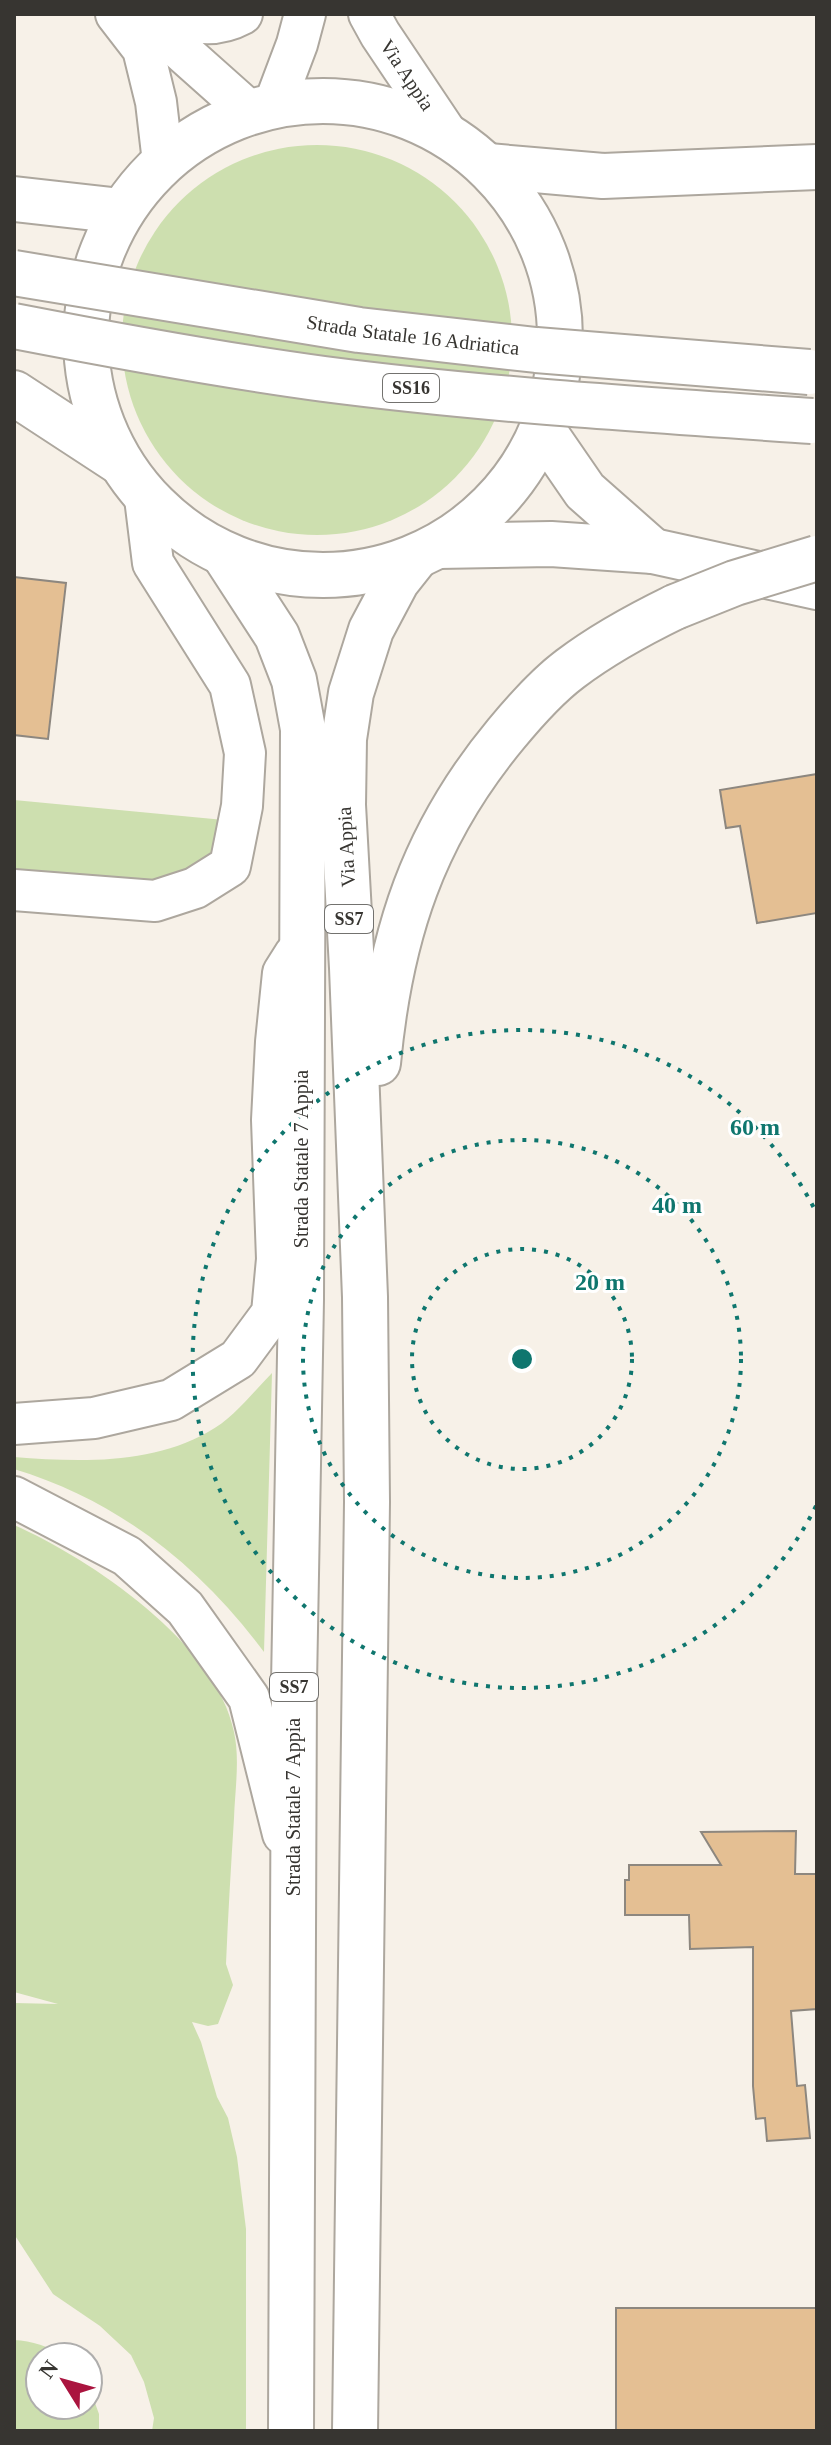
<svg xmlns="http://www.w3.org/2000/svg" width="831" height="2445" font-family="Georgia,serif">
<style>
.green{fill:#cddfaf}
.building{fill:#e4bf93;stroke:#8d877f;stroke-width:2}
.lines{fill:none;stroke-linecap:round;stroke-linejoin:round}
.minor-casing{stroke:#ada79e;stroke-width:44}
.highway-casing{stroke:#ada79e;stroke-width:48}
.minor{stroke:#fff;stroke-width:40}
.highway{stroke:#fff;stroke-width:44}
.highway-bridge-casing{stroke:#ada79e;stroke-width:48;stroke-linecap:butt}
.highway-bridge{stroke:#fff;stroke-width:44}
.ring{fill:none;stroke:#0f766e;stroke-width:4;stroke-dasharray:4 8}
.labels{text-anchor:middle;stroke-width:6;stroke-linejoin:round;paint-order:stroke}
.shield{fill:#fff;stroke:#73726f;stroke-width:2}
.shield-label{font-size:18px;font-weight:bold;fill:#373531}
.street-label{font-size:20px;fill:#373531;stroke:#fff}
.centre{fill:#0f766e;stroke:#fff;stroke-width:4}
.ring-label{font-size:24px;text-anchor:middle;font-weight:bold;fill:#0f766e;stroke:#fff;stroke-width:6;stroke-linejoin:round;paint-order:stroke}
</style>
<rect width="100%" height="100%" fill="#f7f1e8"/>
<g class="green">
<circle cx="317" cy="340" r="195"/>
<path d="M14,800L224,820L223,845L187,877L128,883L14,872Z"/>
<path d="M272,1373L264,1652C199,1565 119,1501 14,1469V1457C77,1462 151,1465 208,1432C233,1419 252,1393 272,1373Z"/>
<path d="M14,1525C91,1559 217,1644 234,1732C240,1759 235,1790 234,1818C231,1866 228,1915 226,1964L233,1985L218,2024L208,2026L192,2022L201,2042L217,2097L228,2118L237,2157L246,2229V2431H152L154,2418L144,2382L131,2355L100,2326L53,2294L14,2234V2003L58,2004L14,1992Z"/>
<path d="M14,2340C32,2341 49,2346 64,2357H40V2405H88V2384L99,2414V2431H14Z"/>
</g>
<g class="building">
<path d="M14,577L66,583L48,739L14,735Z"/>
<path d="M817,774V913L757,923L740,826L726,828L720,790Z"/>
<path d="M796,1831L795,1874H817V2009L791,2011L797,2086L805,2085L810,2138L767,2141L765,2118L756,2119L753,2086V1947L690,1949L689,1915H625V1880H629V1865H721L701,1832Z"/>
<rect x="616" y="2308" width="201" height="123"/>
</g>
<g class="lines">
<defs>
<g id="minor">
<path d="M116,14L143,49L156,102L163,162"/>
<path d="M140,14L250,112"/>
<path d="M164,14C193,23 214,29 242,14"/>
<path id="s1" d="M369,14L380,34L447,134"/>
<path d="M274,105L297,44L305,14"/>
<path d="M14,890L155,901L195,888L230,866L242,806L245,753L230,685L153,563L145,498"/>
<path d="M14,1424L94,1418L171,1400L238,1359L272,1313L277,1259L272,1120L276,1042L283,973L295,954"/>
<path d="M14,1497L127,1556L185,1608L249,1698L283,1834"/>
</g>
<g id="highway">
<circle cx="323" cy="338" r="237"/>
<path d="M488,166L603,176L817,167"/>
<path d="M14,199L121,211"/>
<path d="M14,393L118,461"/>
<path d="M543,430L585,491L653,551"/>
<path d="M438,546L551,544L653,551L817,587"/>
<path d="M225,556L277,636L294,680L303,729L301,1300L294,1684L291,2431"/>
<path d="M378,1063C390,935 423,834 506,734C525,711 546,687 570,669C603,644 638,625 675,607"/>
<path d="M355,2431L367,1502L365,1297L352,968L343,805L344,739L351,693L371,630L397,581L416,557"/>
</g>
</defs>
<use href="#minor" class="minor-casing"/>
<use href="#highway" class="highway-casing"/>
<use href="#minor" class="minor"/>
<use href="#highway" class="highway"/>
<defs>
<g id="highway-bridge">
<path id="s2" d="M14,273L359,330L536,350L809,372"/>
<path d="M14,326C117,346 220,365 324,379C486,400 650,410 812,421"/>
<path d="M675,607L735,583L817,558"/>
</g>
</defs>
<use href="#highway-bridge" class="highway-bridge-casing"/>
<use href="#highway-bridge" class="highway-bridge"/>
</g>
<g class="ring">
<circle cx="522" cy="1359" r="110"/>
<circle cx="522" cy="1359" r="219"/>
<path d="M816 1506A329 329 0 1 1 816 1212"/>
</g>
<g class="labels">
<g class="shield">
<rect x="383" y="374" width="56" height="28" rx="6"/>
<rect x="325" y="905" width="48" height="28" rx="6"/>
<rect x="270" y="1673" width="48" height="28" rx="6"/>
</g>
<g class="shield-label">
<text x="411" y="394">SS16</text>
<text x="349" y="925">SS7</text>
<text x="294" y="1693">SS7</text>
</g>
<g class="street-label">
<text dy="7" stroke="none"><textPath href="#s1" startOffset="72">Via Appia</textPath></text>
<text dy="7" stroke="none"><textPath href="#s2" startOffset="404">Strada Statale 16 Adriatica</textPath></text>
<text transform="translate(346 847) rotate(-93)" y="7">Via Appia</text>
<text transform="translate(301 1159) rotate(-90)" y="7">Strada Statale 7 Appia</text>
<text transform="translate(293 1807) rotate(-90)" y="7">Strada Statale 7 Appia</text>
</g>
</g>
<circle cx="522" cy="1359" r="12" class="centre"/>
<g class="ring-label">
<text x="755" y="1135">60 m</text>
<text x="677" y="1213">40 m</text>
<text x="600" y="1290">20 m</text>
</g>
<rect width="831" height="2445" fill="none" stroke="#373531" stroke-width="32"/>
<g transform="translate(64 2381) rotate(307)"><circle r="38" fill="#ffffff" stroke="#afaead" stroke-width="2"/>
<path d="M0-6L14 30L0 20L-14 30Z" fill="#aa143f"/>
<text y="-12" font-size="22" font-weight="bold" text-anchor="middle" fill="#373531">N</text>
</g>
</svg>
